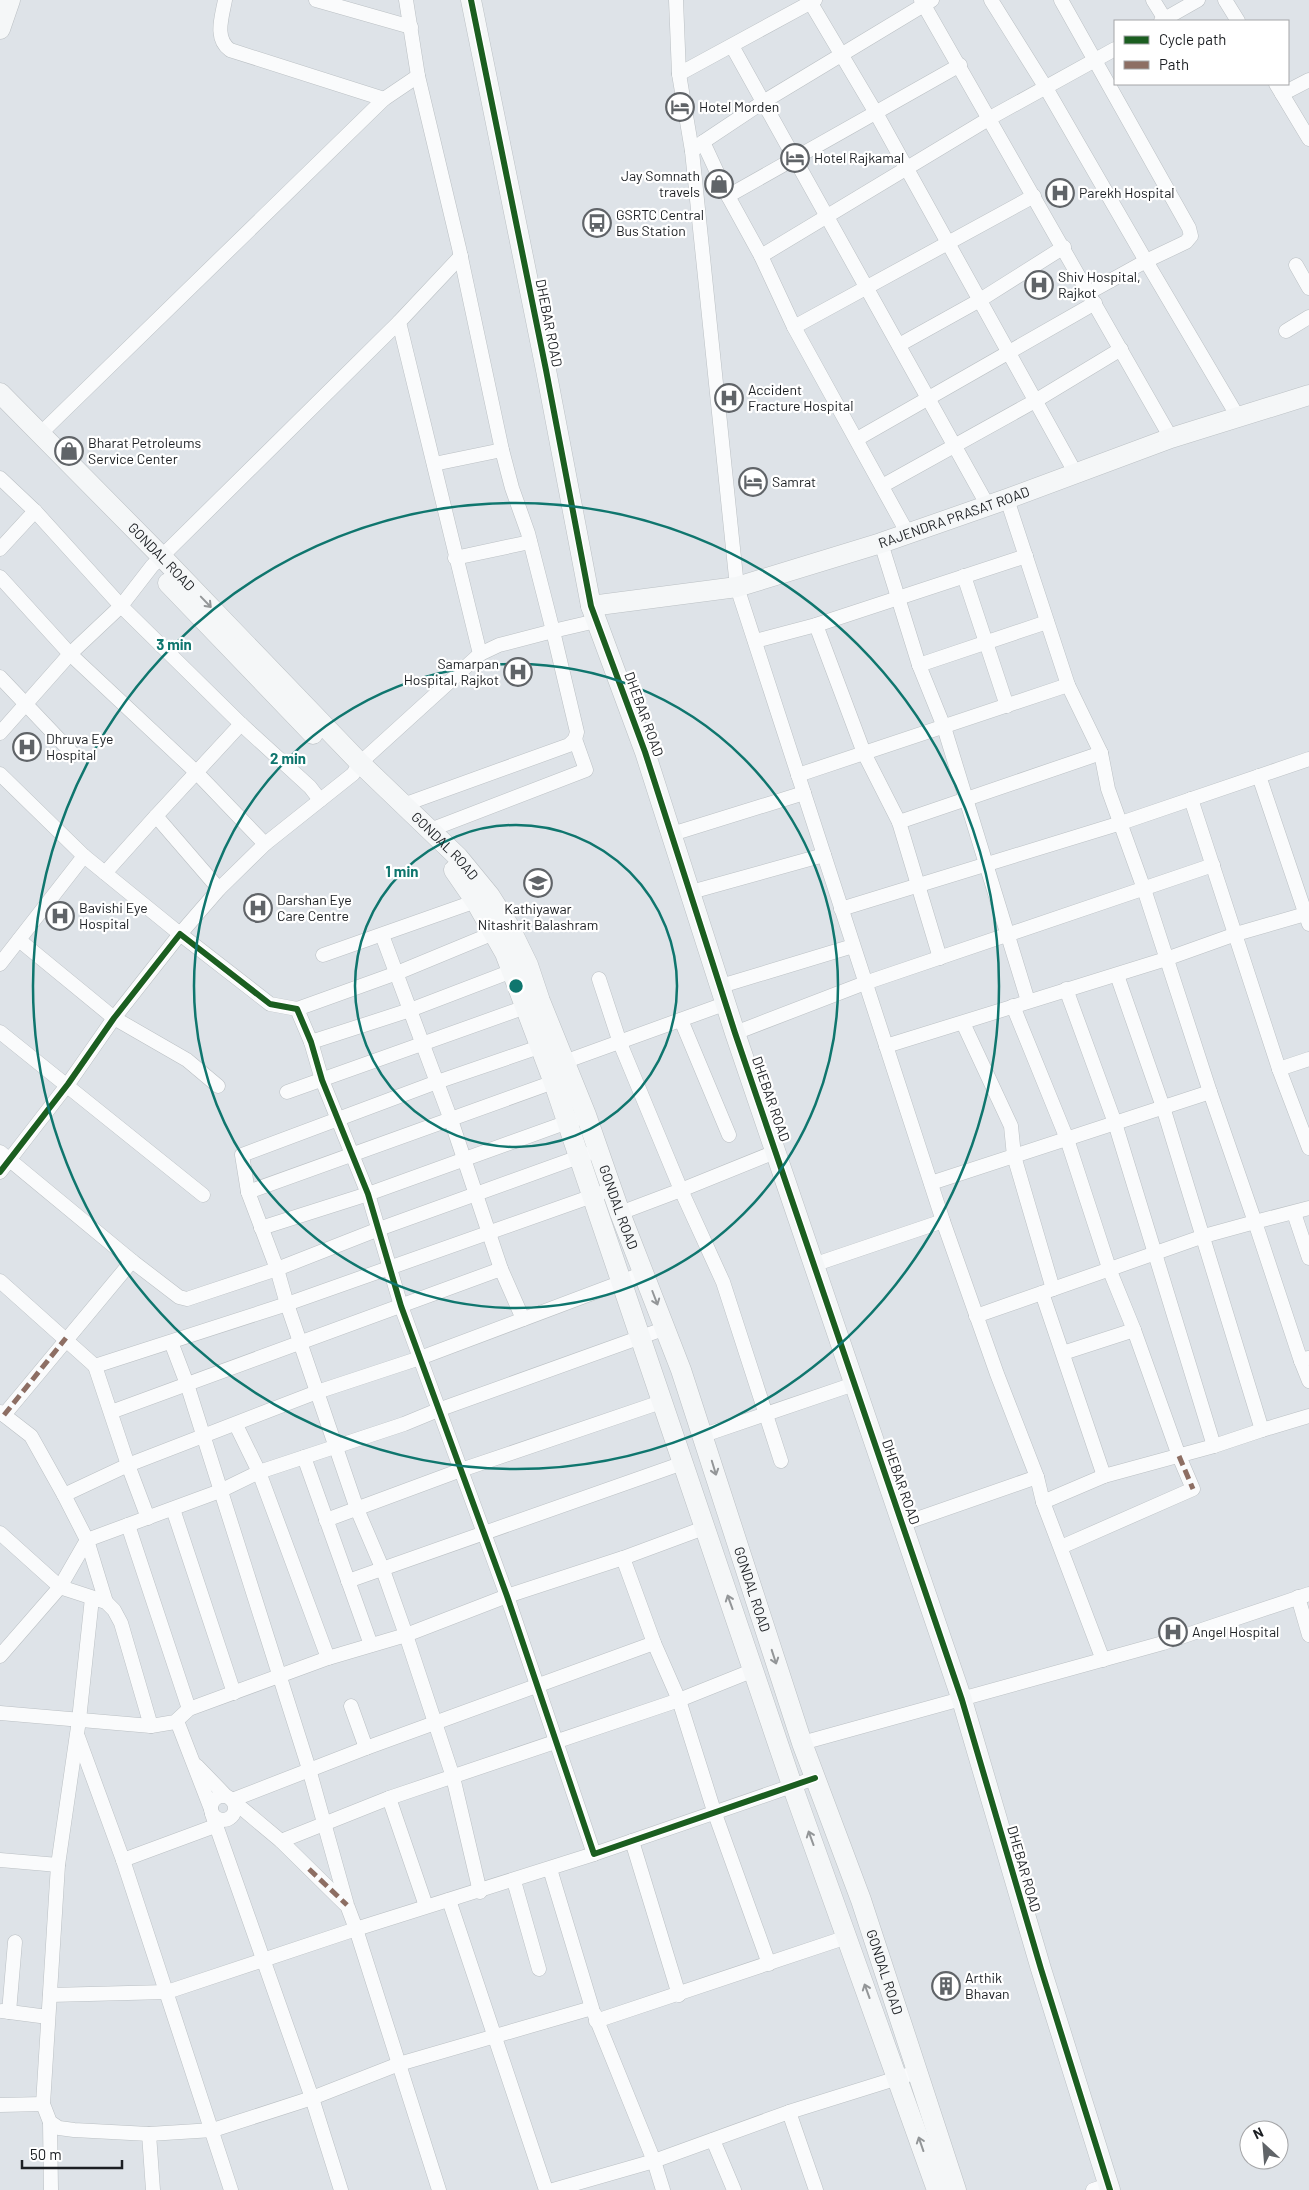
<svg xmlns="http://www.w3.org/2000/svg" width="1309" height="2190" font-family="Barlow,sans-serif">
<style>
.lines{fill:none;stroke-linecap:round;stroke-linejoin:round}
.street-casing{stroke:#bbc0c4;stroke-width:15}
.secondary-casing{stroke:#bbc0c4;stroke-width:21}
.street{stroke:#fafbfc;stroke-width:14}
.secondary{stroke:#f5f7f8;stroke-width:20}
.quiet{stroke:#8d6e63;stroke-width:5;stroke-dasharray:10 5;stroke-linecap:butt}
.cycleway-casing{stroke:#fff;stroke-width:9}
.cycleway{stroke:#1b5e20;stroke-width:6}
.oneway{stroke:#939698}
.ring{fill:none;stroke:#0f766e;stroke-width:2.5}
.labels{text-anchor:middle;stroke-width:4.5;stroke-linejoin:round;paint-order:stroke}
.poi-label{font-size:14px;fill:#1c1f23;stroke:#fff;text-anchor:start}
.street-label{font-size:14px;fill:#1c1f23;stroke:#fff}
.centre{fill:#0f766e;stroke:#fff;stroke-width:2.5}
.ring-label{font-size:15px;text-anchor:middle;font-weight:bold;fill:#0f766e;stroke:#fff;stroke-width:4.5;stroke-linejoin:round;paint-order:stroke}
</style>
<rect width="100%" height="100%" fill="#dee3e8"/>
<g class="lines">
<defs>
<g id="street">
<path d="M225,0C222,17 214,38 230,50L384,99L418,76"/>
<path d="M316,0L411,27"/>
<path d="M406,0L418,76L459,248L502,450L512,488L528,533L553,631L596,621"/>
<path d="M676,0L679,74L692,151L737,587L943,1221L997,1374L1037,1477L1043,1502L1103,1660"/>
<path d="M809,0L876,113L1076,474"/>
<path d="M921,0L1171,438"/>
<path d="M991,0L1046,88L1146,261L1186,242L1191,236L1189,228L1061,0"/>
<path d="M1153,0L1166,21"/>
<path d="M1225,0L1238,21"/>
<path d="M1161,21L1198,0"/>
<path d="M732,46L988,506"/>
<path d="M679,74L815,0"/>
<path d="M1276,84L1309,139"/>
<path d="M1282,94L1309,80"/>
<path d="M703,142L763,102L932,0"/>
<path d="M692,151L703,142L728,196L761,256L794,327L908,534"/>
<path d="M728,196L960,65"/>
<path d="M761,256L990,118L1115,49"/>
<path d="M1296,265L1309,288"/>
<path d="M1090,292L1146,261L1238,417"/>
<path d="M794,327L1034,196"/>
<path d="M1286,331L1309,317"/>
<path d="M899,345L980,300L1064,247"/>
<path d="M40,434L384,99"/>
<path d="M857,439L1095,303"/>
<path d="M434,464L502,450"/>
<path d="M0,478L35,511L121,606L241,724L310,787L320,800"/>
<path d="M882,486L1035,401L1121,349"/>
<path d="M881,543L919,665L944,727L1028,1001"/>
<path d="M0,549L35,511"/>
<path d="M455,558L530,542"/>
<path d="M964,576L1007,706"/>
<path d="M0,577L70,654L196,772L265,844"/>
<path d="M816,625L864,753L899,822"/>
<path d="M755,641L816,625L1026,556"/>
<path d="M919,665L1047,622"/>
<path d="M0,677L74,755"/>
<path d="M0,733L70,654L121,606L152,566L399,322"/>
<path d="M0,774L84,856L180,934L219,889L265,844L353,774L360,763L480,654L399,322L461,256"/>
<path d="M798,775L1068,685"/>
<path d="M1259,776L1309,924"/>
<path d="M1191,799L1279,1069L1309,1148"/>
<path d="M403,805L569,745L575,739L577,732L553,631L499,645L480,654"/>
<path d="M430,830L586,770L575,739"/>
<path d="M672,834L804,793"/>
<path d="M105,873L156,816"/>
<path d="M219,889L156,816L241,724"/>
<path d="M691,892L824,855"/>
<path d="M841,909L1121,823L1309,759"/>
<path d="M382,935L451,1120L501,1269"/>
<path d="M19,940L114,1018L187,1060L218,1086"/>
<path d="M323,955L482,899"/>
<path d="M940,958L899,822L1101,753"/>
<path d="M0,964L84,856"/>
<path d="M1117,975L1163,1107L1262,1430L1214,1446"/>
<path d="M599,979L620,1043L681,1190L620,1213"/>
<path d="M721,986L853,946"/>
<path d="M1013,1006L1067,1139L1110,1271L1134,1330L1179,1456L1193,1489L1061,1547"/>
<path d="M297,1009L397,973L501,930"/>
<path d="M681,1020L729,1135"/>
<path d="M963,1023L1011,1126L1014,1156L1053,1289"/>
<path d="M0,1032L203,1195"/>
<path d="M735,1033L865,983L1213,865"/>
<path d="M311,1042L410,1010L520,968"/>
<path d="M886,1046L1166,959L1236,934L1309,913"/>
<path d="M564,1062L727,1003"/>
<path d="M1279,1069L1309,1059"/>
<path d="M287,1092L534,1004"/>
<path d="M0,1152L132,1261L179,1297L187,1299L277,1269L379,1229L587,1154"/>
<path d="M775,1152L681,1190L723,1282L781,1461"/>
<path d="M0,1172L68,1084L114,1018L180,934L270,1004L297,1009L311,1042L322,1080L368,1194L401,1306L507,1596L594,1854L815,1778"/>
<path d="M931,1183L1210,1092"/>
<path d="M248,1192L562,1079"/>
<path d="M1294,1213L1309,1258"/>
<path d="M261,1228L368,1194L576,1119"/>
<path d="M813,1265L943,1221"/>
<path d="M0,1281L95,1366L287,1304L601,1193"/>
<path d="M1042,1293L1104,1476"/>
<path d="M976,1316L1204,1236L1255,1222L1210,1092L1144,889L1108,789L1101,753L1068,685L1007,499"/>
<path d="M171,1342L187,1384L309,1769L347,1905L356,1929L594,1854"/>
<path d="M1063,1353L1134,1330"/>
<path d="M1308,1358L1301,1361L1309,1381"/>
<path d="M1301,1361L1255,1222L1309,1208"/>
<path d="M95,1366L128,1465L317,1392L420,1358L622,1282L645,1272"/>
<path d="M0,1412L31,1436L64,1495L87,1540L106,1602"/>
<path d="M111,1412L501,1269L523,1319"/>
<path d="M4,1415L132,1261"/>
<path d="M236,1425L259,1472L328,1658"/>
<path d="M1262,1430L1309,1416"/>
<path d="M704,1435L854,1384"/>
<path d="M304,1457L371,1645"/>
<path d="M64,1495L128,1465L148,1518"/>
<path d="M1043,1502L1104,1476L1214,1446L1115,1123L1066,989"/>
<path d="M173,1509L234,1693"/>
<path d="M326,1520L461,1470L661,1402"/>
<path d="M902,1524L1037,1477"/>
<path d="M128,1525L189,1709"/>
<path d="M0,1533L60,1587L106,1602L114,1610L121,1623L151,1726"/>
<path d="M623,1558L654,1643L679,1700L714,1811L769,1964"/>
<path d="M348,1581L683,1463"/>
<path d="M1298,1597L1309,1635"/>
<path d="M92,1598L79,1720L58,1865L43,2104L50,2122L59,2128L74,2130L149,2134L213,2130L312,2098L399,2064L592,2008L550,1869"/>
<path d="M0,1656L60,1587L87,1540L220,1491L259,1472L404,1424L438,1410L666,1328"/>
<path d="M351,1706L366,1748"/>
<path d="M0,1713L151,1726L175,1722L189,1709L328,1658L406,1635L507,1596L623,1558L704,1528"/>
<path d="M177,1721L211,1809"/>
<path d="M78,1737L123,1860L231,2190"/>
<path d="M802,1743L1163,1643L1309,1594"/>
<path d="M197,1766L226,1796"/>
<circle cx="223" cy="1808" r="12"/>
<path d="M389,1798L426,1906"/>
<path d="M212,1814L312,2098L341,2190"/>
<path d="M281,1841L389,1798L679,1700L754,1670"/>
<path d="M632,1841L679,1995"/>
<path d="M0,1860L58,1865"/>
<path d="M123,1860L215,1826"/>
<path d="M514,1881L539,1969"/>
<path d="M480,1892L453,1777L406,1635L383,1570L357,1509L287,1304L277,1269L248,1192L242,1155L437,1082L548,1044"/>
<path d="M449,1900L546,2190"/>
<path d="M345,1904L281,1841L232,1800L366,1748L654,1643"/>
<path d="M50,1995L167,1992L356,1929L439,2190"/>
<path d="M2,2011L48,2017"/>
<path d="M9,2012L15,1942"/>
<path d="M594,2013L654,2161L663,2190"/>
<path d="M596,2021L847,1937"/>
<path d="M0,2105L43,2104"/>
<path d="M789,2112L816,2190"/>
<path d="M50,2122L51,2190"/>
<path d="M149,2134L153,2190"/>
<path d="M713,2140L734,2190"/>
<path d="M553,2190L654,2161L789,2112L917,2072"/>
<path d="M1093,2190L1108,2185"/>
</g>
<g id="secondary">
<path d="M471,0L546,370L591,606L645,752L735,1033L962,1700L1041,1969L1110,2190"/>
<path d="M0,29L10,0"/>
<path id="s1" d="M0,393L162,557L360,763L458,857L490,896L509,926L528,965L540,1001L586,1115L620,1213L681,1370L802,1743L861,1900L956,2190"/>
<path d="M168,583L313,734"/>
<path id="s2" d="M591,606L737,587L881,543L1007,499L1171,438L1309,395"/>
<path d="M454,870L476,902L505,953L554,1083L792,1785L937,2190"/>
</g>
</defs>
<use href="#street" class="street-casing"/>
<use href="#secondary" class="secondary-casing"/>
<use href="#street" class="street"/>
<use href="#secondary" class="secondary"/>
<g class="quiet">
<path d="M4,1415L66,1338"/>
<path d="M1179,1456L1193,1489"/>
<path d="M309,1869L347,1905"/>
</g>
<defs>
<g id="cycleway">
<path d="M471,0L546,370L591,606L645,752L735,1033L962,1700L1041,1969L1110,2190"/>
<path d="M0,1172L68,1084L114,1018L180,934L270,1004L297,1009L311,1042L322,1080L368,1194L401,1306L507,1596L594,1854L815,1778"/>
</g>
</defs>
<use href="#cycleway" class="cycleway-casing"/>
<use href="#cycleway" class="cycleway"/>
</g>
<defs><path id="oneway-shaft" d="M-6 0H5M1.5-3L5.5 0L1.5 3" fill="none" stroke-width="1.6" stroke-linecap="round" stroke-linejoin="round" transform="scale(1.25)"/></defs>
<g class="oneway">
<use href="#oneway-shaft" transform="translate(206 602) rotate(46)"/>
<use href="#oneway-shaft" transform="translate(655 1298) rotate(69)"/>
<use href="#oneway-shaft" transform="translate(714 1468) rotate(73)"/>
<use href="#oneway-shaft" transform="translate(730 1602) rotate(-110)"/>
<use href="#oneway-shaft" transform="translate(774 1657) rotate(72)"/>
<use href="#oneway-shaft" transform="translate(811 1838) rotate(-110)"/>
<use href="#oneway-shaft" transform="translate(867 1991) rotate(-110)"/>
<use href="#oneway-shaft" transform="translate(921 2144) rotate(-109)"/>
</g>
<g class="ring">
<circle cx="516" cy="986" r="161"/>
<circle cx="516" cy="986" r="322"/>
<circle cx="516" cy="986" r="483"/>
</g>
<defs>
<symbol id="hotel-ring" viewBox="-11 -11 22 22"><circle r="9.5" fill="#fff" stroke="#606468" stroke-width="1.5"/><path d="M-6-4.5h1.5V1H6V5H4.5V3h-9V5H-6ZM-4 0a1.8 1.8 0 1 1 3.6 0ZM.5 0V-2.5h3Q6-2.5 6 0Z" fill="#606468"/></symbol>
<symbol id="shop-ring" viewBox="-11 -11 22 22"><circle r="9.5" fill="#fff" stroke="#606468" stroke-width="1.5"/><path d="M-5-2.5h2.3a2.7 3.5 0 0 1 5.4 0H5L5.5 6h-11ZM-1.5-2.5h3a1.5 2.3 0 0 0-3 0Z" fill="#606468"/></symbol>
<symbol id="hospital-ring" viewBox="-11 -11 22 22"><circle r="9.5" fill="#fff" stroke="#606468" stroke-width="1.5"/><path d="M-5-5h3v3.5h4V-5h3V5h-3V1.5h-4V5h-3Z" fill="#606468"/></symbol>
<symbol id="bus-ring" viewBox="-11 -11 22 22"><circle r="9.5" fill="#fff" stroke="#606468" stroke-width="1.5"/><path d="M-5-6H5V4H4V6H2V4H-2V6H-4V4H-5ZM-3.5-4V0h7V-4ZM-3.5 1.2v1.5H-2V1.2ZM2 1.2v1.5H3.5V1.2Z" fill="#606468"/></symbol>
<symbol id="school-ring" viewBox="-11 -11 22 22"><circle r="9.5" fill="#fff" stroke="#606468" stroke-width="1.5"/><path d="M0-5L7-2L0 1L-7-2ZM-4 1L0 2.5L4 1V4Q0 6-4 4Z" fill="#606468"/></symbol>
<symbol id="building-ring" viewBox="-11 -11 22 22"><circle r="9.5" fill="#fff" stroke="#606468" stroke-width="1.5"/><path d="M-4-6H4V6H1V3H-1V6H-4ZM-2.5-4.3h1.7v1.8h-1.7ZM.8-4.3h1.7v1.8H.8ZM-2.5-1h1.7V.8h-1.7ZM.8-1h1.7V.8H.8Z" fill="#606468"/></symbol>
</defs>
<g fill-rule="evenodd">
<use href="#hotel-ring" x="664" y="91" width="32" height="32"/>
<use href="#hotel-ring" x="779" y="142" width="32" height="32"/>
<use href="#shop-ring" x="703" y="168" width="32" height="32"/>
<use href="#hospital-ring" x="1044" y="177" width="32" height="32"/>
<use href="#bus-ring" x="581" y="207" width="32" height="32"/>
<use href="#hospital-ring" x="1023" y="269" width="32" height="32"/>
<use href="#hospital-ring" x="713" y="382" width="32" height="32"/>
<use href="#shop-ring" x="53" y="435" width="32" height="32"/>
<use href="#hotel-ring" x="737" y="466" width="32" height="32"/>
<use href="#hospital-ring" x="502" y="656" width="32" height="32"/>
<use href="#hospital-ring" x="11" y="731" width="32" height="32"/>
<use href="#school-ring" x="522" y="867" width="32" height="32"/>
<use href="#hospital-ring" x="242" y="892" width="32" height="32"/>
<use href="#hospital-ring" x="44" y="900" width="32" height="32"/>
<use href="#hospital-ring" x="1157" y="1616" width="32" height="32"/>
<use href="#building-ring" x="930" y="1970" width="32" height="32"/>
</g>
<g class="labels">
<g class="poi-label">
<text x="699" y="112">Hotel Morden</text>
<text x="814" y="163">Hotel Rajkamal</text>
<text x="700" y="181" text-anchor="end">Jay Somnath<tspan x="700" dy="16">travels</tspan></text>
<text x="1079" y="198">Parekh Hospital</text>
<text x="616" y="220">GSRTC Central<tspan x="616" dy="16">Bus Station</tspan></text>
<text x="1058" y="282">Shiv Hospital,<tspan x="1058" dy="16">Rajkot</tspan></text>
<text x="748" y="395">Accident<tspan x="748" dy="16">Fracture Hospital</tspan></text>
<text x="88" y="448">Bharat Petroleums<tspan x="88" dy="16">Service Center</tspan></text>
<text x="772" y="487">Samrat</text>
<text x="499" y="669" text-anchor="end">Samarpan<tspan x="499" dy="16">Hospital, Rajkot</tspan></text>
<text x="46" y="744">Dhruva Eye<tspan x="46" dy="16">Hospital</tspan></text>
<text x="277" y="905">Darshan Eye<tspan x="277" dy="16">Care Centre</tspan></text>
<text x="79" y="913">Bavishi Eye<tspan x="79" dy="16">Hospital</tspan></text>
<text x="538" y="914" text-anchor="middle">Kathiyawar<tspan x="538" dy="16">Nitashrit Balashram</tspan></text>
<text x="1192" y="1637">Angel Hospital</text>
<text x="965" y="1983">Arthik<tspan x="965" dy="16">Bhavan</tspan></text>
</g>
<g class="street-label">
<text transform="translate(549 323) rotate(79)" y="5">DHEBAR ROAD</text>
<text dy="5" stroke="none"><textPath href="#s2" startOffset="375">RAJENDRA PRASAT ROAD</textPath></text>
<text dy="5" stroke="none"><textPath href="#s1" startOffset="230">GONDAL ROAD</textPath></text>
<text transform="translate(644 714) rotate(70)" y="5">DHEBAR ROAD</text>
<text dy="5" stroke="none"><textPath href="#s1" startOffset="635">GONDAL ROAD</textPath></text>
<text transform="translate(771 1099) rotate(71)" y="5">DHEBAR ROAD</text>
<text dy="5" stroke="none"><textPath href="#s1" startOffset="1040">GONDAL ROAD</textPath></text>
<text transform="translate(901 1482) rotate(71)" y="5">DHEBAR ROAD</text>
<text dy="5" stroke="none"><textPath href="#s1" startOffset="1445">GONDAL ROAD</textPath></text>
<text transform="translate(1024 1869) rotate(74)" y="5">DHEBAR ROAD</text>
<text dy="5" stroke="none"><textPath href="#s1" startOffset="1850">GONDAL ROAD</textPath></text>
</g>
</g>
<circle cx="516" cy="986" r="8" class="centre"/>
<g class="ring-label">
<text x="174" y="650">3 min</text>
<text x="288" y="764">2 min</text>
<text x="402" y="877">1 min</text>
</g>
<rect x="1114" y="20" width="175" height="65" fill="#ffffff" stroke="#a4a5a7"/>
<rect x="1124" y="36" width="25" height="8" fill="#1b5e20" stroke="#a4a5a7"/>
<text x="1159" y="45" font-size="15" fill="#1c1f23">Cycle path</text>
<rect x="1124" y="61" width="25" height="8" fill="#8d6e63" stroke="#a4a5a7"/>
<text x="1159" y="70" font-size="15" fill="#1c1f23">Path</text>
<g transform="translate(1264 2145) rotate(334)"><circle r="24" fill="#ffffff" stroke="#a4a5a7"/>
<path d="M0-4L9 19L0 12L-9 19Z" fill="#606468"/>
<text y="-8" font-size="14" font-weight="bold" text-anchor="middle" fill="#1c1f23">N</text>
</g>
<path d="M22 2160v8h100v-8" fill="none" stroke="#1c1f23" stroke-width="2.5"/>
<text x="30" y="2160" font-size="15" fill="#1c1f23" stroke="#ffffff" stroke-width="4" paint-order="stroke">50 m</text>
</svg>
